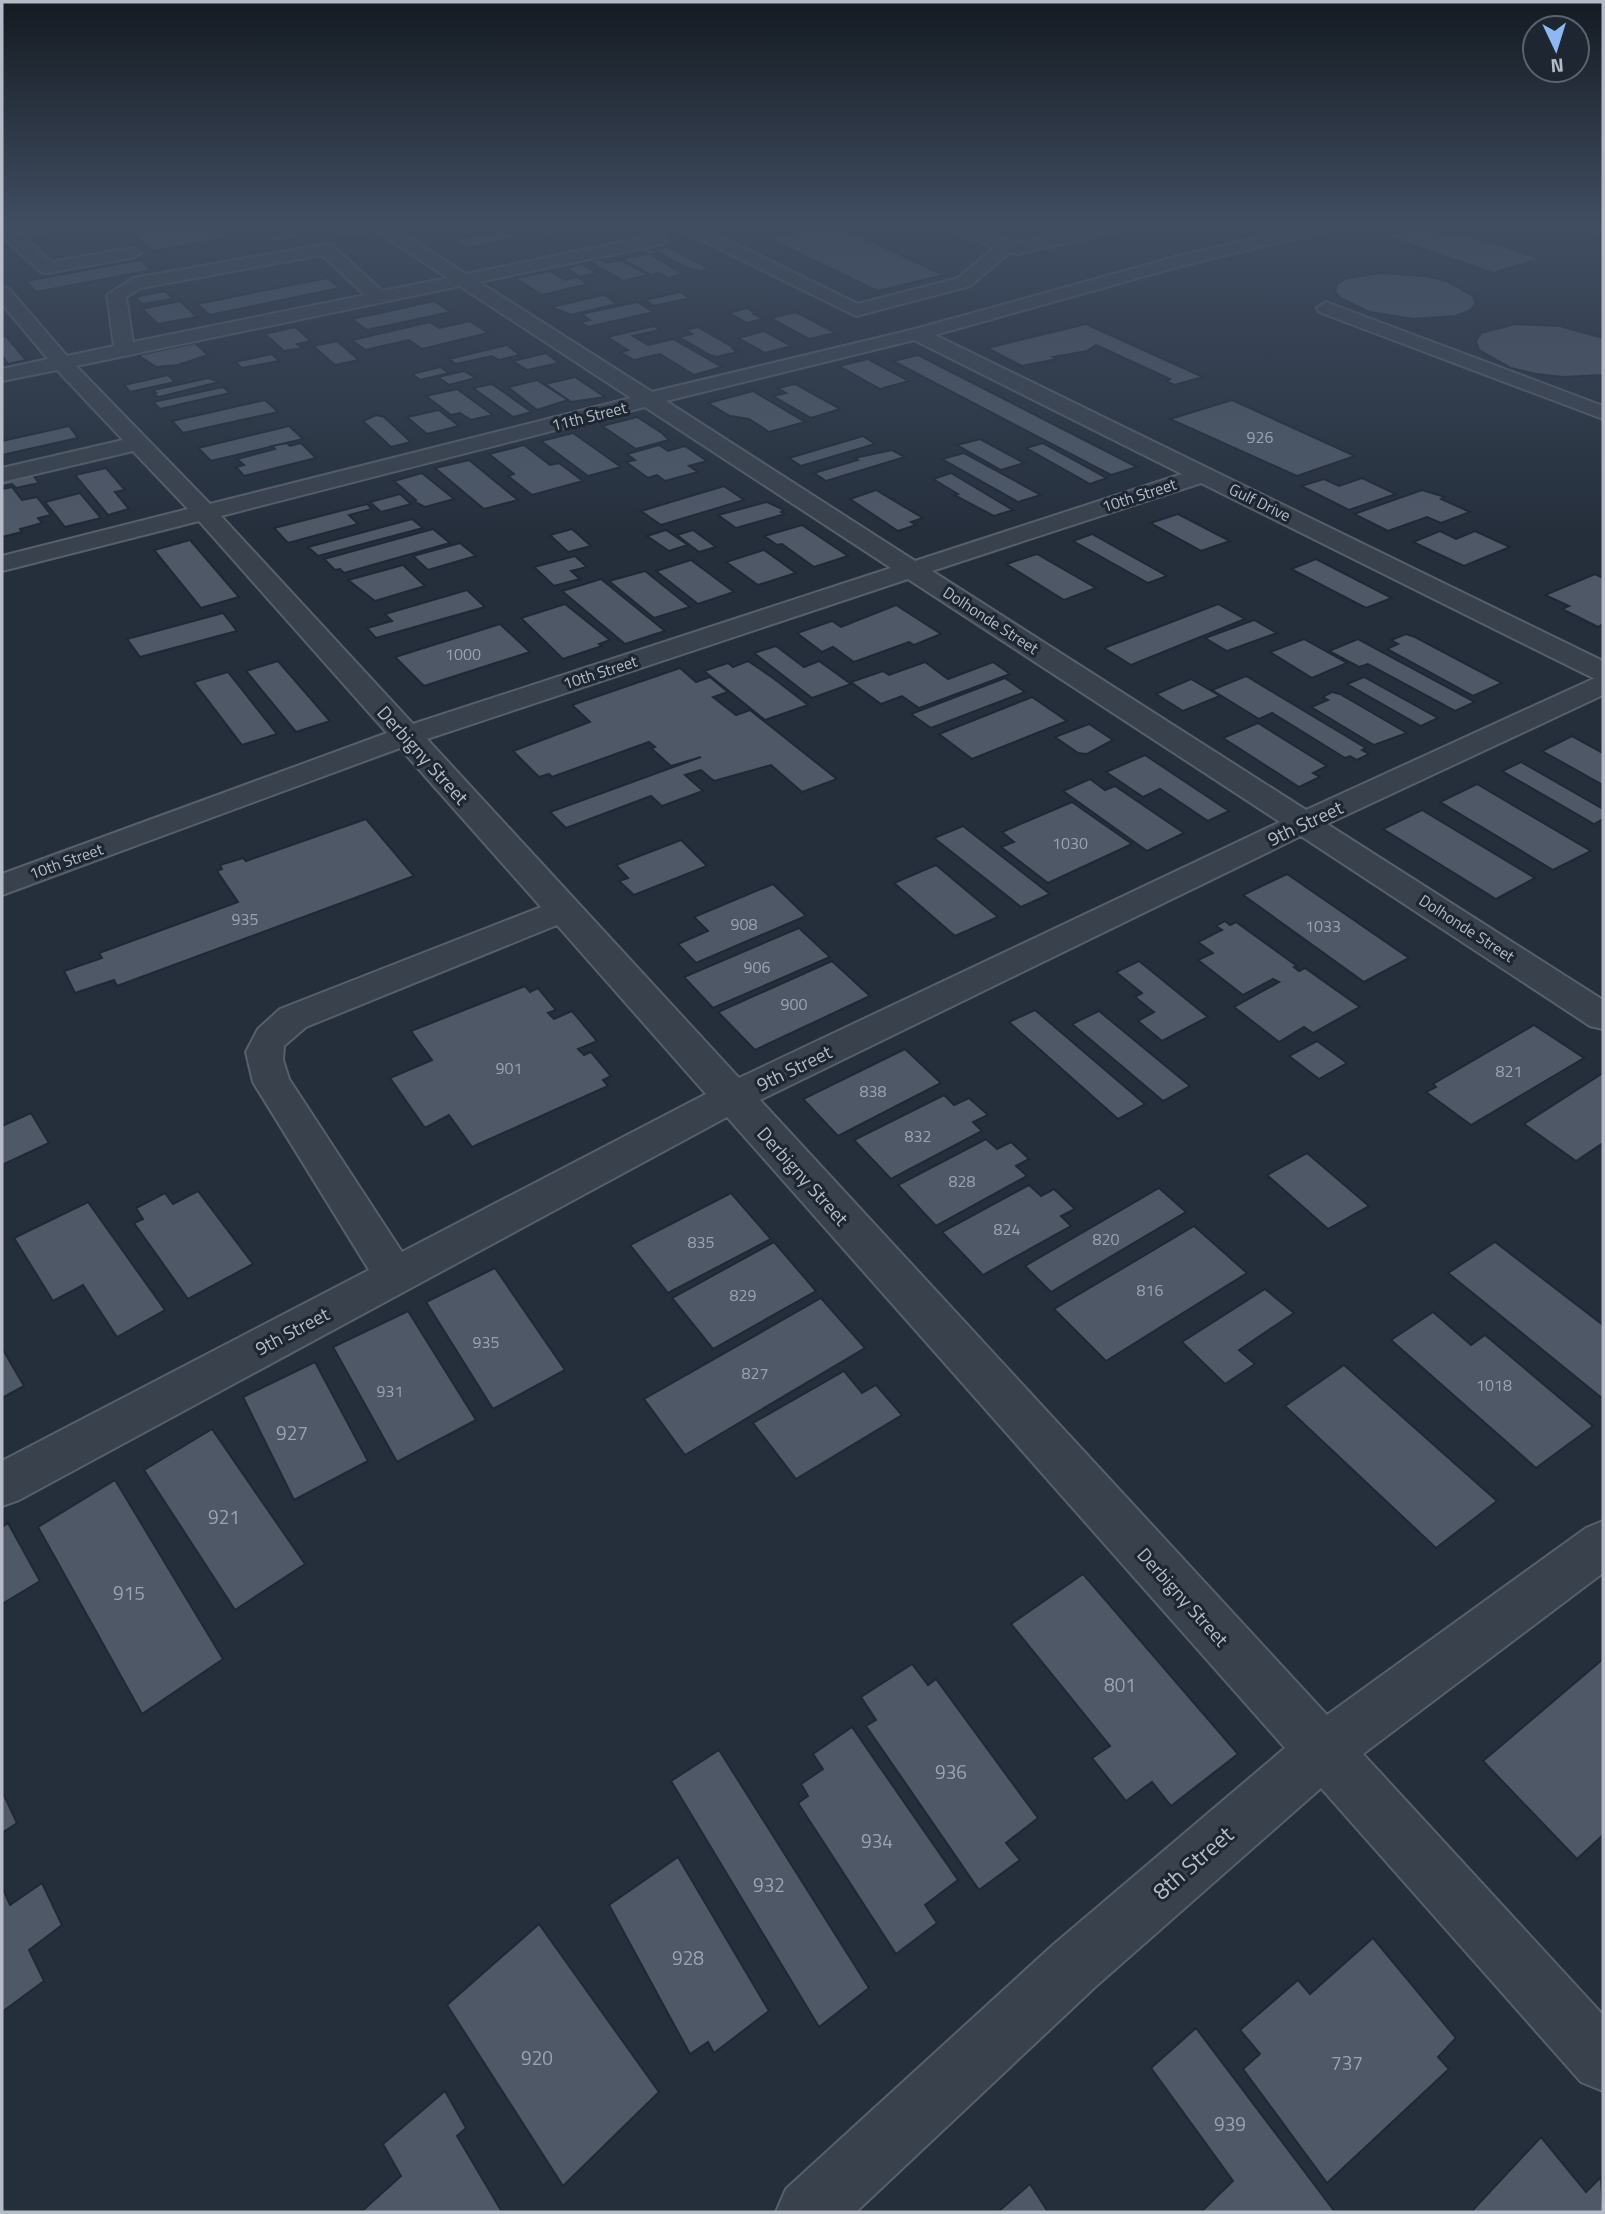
<svg xmlns="http://www.w3.org/2000/svg" width="1605" height="2214" font-family="'Titillium Web',sans-serif">
<style>
.building{fill:#4e5867;stroke:#202833;stroke-width:2}
.lines{fill:none;stroke-linecap:round;stroke-linejoin:round}
.minor-casing{stroke:#575f6a;stroke-width:4}
.major-casing{stroke:#424a55;stroke-width:4}
.minor{fill:#39414c;fill-rule:evenodd}
.major{fill:#57606c;fill-rule:evenodd}
.labels{text-anchor:middle;stroke-width:6;stroke-linejoin:round;paint-order:stroke}
.far-street-label{font-size:16px;fill:#b5bcc8;stroke:#1e2631}
.number-label{font-size:16px;fill:#9ba3b0}
.street-label{font-size:19px;fill:#b5bcc8;stroke:#1e2631}
.near-number-label{font-size:19px;fill:#9ba3b0}
.near-street-label{font-size:23px;fill:#b5bcc8;stroke:#1e2631}
</style>
<rect width="100%" height="100%" fill="#252f3c"/>
<g class="building">
<path d="M152,224H179L186,229L225,224L230,228L223,229L233,237L152,251L126,228Z"/>
<path d="M564,224L574,230L546,235L534,229Z"/>
<path d="M833,224L944,275L877,291L768,238Z"/>
<path d="M987,224H1048L1009,233Z"/>
<path d="M1421,227L1446,235L1459,232L1541,259L1493,273L1386,236Z"/>
<path d="M291,230L301,237L276,242L267,235Z"/>
<path d="M504,230L518,238L468,248L455,240Z"/>
<path d="M668,247L710,269L700,271L685,267L653,250Z"/>
<path d="M649,248L660,253L651,255L683,274L668,278L659,273L651,275L621,259L647,254L639,250Z"/>
<path d="M599,259L606,263L621,260L648,275L623,281L589,261Z"/>
<path d="M140,260L152,270L36,292L26,281Z"/>
<path d="M582,264L597,273L580,277L566,268Z"/>
<path d="M550,271L565,280L576,277L588,284L542,295L515,278Z"/>
<path d="M1380,273L1426,276L1447,281L1473,296L1476,304L1469,311L1455,316L1413,319L1369,312L1340,298L1335,291L1337,284L1347,278Z"/>
<path d="M327,278L340,288L210,315L197,304Z"/>
<path d="M165,291L173,299L142,304L135,297Z"/>
<path d="M680,292L690,298L654,306L645,300Z"/>
<path d="M603,295L614,298L610,299L617,304L571,315L551,307Z"/>
<path d="M180,301L197,317L158,324L142,309Z"/>
<path d="M434,301L451,312L367,330L352,319Z"/>
<path d="M637,302L654,312L588,327L580,322L590,320L581,314Z"/>
<path d="M747,308L757,314H754L763,319L747,323L729,313Z"/>
<path d="M796,312L836,333L809,339L770,318Z"/>
<path d="M470,321L488,333L422,349L409,340L365,350L352,340L430,322L439,328Z"/>
<path d="M1086,324L1203,377L1174,385L1166,381L1170,379L1096,345L1087,351L1053,357L1057,359L1022,366L987,348Z"/>
<path d="M1515,324L1560,326L1603,338V375L1563,377L1536,374L1511,368L1479,350L1476,341L1481,333Z"/>
<path d="M654,326L660,330L633,336L648,345L673,339L722,367L694,375L660,354L634,360L620,352L628,350L607,337Z"/>
<path d="M295,327L311,341L297,344L302,348L284,351L265,334Z"/>
<path d="M698,327L736,349H733L737,352L717,357L710,355L679,337L692,334L686,330Z"/>
<path d="M764,331L791,346L765,353L738,338Z"/>
<path d="M2,336H6L26,360L8,364L2,355Z"/>
<path d="M337,341L359,360L335,365L313,346Z"/>
<path d="M195,343L208,355L178,365L156,367L138,355Z"/>
<path d="M507,345L520,355L499,360L492,356L456,364L449,359Z"/>
<path d="M546,353L559,363L527,370L513,361Z"/>
<path d="M272,354L279,361L242,368L235,362Z"/>
<path d="M918,355L1137,467L1111,475L893,361Z"/>
<path d="M868,359L909,381L880,389L839,366Z"/>
<path d="M440,367L449,373L420,380L412,374Z"/>
<path d="M464,371L476,378L449,385L438,377Z"/>
<path d="M168,375L175,382L130,392L124,385Z"/>
<path d="M575,377L605,397L571,402L545,384Z"/>
<path d="M209,378L219,382L159,397L152,394L156,393L153,390Z"/>
<path d="M537,380L568,400L537,410L508,387Z"/>
<path d="M492,384L532,412L513,417L473,388Z"/>
<path d="M795,384L840,409L811,418L773,396L786,393L778,388Z"/>
<path d="M223,387L230,393L160,409L153,402Z"/>
<path d="M457,389L493,415L471,420L460,413L451,415L426,396Z"/>
<path d="M753,391L805,422L769,432L749,419L730,416L708,403Z"/>
<path d="M265,400L278,412L183,433L172,421Z"/>
<path d="M1232,400L1355,456L1297,476L1170,419Z"/>
<path d="M439,410L459,426L427,434L407,417Z"/>
<path d="M376,415L384,417L411,442L391,447L363,421Z"/>
<path d="M637,417L662,433L669,440L636,449L602,426Z"/>
<path d="M69,426L78,438L2,455V441Z"/>
<path d="M289,426L303,439L211,461L198,448Z"/>
<path d="M573,433L621,467L588,476L541,441Z"/>
<path d="M863,436L875,444L801,466L789,458Z"/>
<path d="M980,439L1024,463L1001,470L957,445Z"/>
<path d="M287,443L290,446L301,443L316,458L244,476L236,467L244,465L237,459L275,449L272,446Z"/>
<path d="M1043,443L1107,478L1090,484L1026,448Z"/>
<path d="M524,445L550,465L559,463L583,481L532,495L508,476L514,474L489,454Z"/>
<path d="M659,445L668,451L685,446L707,461L689,466L698,472L665,481L657,475L648,478L626,462L635,460L627,454Z"/>
<path d="M892,450L905,457L826,481L814,473L858,460L855,458L859,457Z"/>
<path d="M964,453L1041,495L1018,502L942,459Z"/>
<path d="M469,460L518,500L484,509L435,468Z"/>
<path d="M106,468L125,490L115,492L129,509L108,515L75,475Z"/>
<path d="M29,470L39,483L16,488L12,484L2,486V477Z"/>
<path d="M422,473L454,499L425,507L413,501L416,500L394,481Z"/>
<path d="M951,473L1013,510L994,516L954,495L958,494L933,479Z"/>
<path d="M1362,478L1396,494L1349,510L1301,486L1324,479L1339,486Z"/>
<path d="M724,486L744,500L661,525L641,511Z"/>
<path d="M12,487L22,500L37,497L51,515L38,518L42,523L20,529L22,532L2,537V489Z"/>
<path d="M876,490L923,518L911,522L916,525L898,531L850,499Z"/>
<path d="M1422,490L1445,497L1441,499L1470,512L1441,523L1427,517L1388,531L1354,514Z"/>
<path d="M80,493L101,518L65,527L45,502Z"/>
<path d="M400,494L411,504L381,512L370,502Z"/>
<path d="M767,502L784,510L781,512L785,514L736,528L718,515Z"/>
<path d="M367,504L372,509L349,515L358,524L288,543L274,528Z"/>
<path d="M1178,514L1230,541L1201,551L1150,523Z"/>
<path d="M412,519L423,528L318,556L308,547Z"/>
<path d="M802,525L848,556L814,567L782,544L777,545L764,536Z"/>
<path d="M433,529L450,543L344,573L340,569L335,570L324,559Z"/>
<path d="M572,529L591,546L568,552L550,535Z"/>
<path d="M666,530L688,545L669,551L647,536Z"/>
<path d="M693,530L716,547L699,552L677,535Z"/>
<path d="M1440,531L1456,539L1475,531L1510,547L1464,566L1413,542Z"/>
<path d="M1092,534L1167,576L1148,583L1073,541Z"/>
<path d="M190,540L239,597L201,608L154,550Z"/>
<path d="M460,543L476,556L428,570L413,556Z"/>
<path d="M764,550L796,573L758,585L726,562Z"/>
<path d="M1037,554L1096,588L1064,600L1006,564Z"/>
<path d="M575,556L587,567L571,571L580,579L554,586L534,567Z"/>
<path d="M1316,559L1392,598L1366,608L1291,569Z"/>
<path d="M691,560L734,592L698,604L656,571Z"/>
<path d="M403,565L425,586L375,601L348,580Z"/>
<path d="M645,571L690,607L654,618L609,581Z"/>
<path d="M1595,574L1603,578V624L1598,627L1562,609L1569,606L1545,595Z"/>
<path d="M601,579L665,631L625,644L562,591Z"/>
<path d="M467,590L485,607L376,638L367,628L392,621L385,614Z"/>
<path d="M565,604L610,640L599,644L602,646L563,659L521,618Z"/>
<path d="M1218,604L1245,619L1131,665L1104,648Z"/>
<path d="M896,605L941,634L914,645L909,642L854,662L833,647L822,652L797,633L832,621L841,627Z"/>
<path d="M223,613L237,631L140,657L127,639Z"/>
<path d="M1254,620L1277,633L1227,651L1205,638Z"/>
<path d="M500,624L530,652L424,686L395,657Z"/>
<path d="M1406,634L1415,637L1502,683L1473,696L1387,649L1398,644L1391,640Z"/>
<path d="M1304,639L1347,663L1312,678L1270,652Z"/>
<path d="M1358,639L1475,702L1455,711L1368,664L1359,667L1329,651Z"/>
<path d="M776,646L804,667L819,661L851,684L812,698L754,653Z"/>
<path d="M278,661L330,721L296,732L246,671Z"/>
<path d="M748,661L773,678L808,705L765,720L704,671L728,663L733,667Z"/>
<path d="M925,662L948,679L993,662L1010,674L919,708L902,696L881,704L851,682L883,671L889,675Z"/>
<path d="M680,668L696,682L710,677L728,692L713,697L736,715L750,710L837,779L802,792L771,765L714,781L701,770L685,775L703,791L662,806L651,796L566,828L550,812L701,757L671,766L651,748L655,747L649,742L552,777L549,774L539,777L513,751L590,722L572,705Z"/>
<path d="M228,672L277,734L242,745L194,682Z"/>
<path d="M1246,676L1366,748L1362,750L1369,754L1357,760L1350,756L1345,758L1272,713L1259,719L1212,690Z"/>
<path d="M1364,677L1438,718L1421,726L1347,684Z"/>
<path d="M1005,678L1025,692L931,728L911,714Z"/>
<path d="M1191,679L1220,696L1183,711L1156,694Z"/>
<path d="M1332,692L1340,694L1407,733L1374,745L1311,707L1328,700L1323,697Z"/>
<path d="M1032,697L1067,721L972,759L939,734Z"/>
<path d="M1258,723L1327,766L1313,773L1320,777L1299,787L1223,738Z"/>
<path d="M1089,724L1113,740L1087,754L1078,753L1055,737Z"/>
<path d="M1572,736L1603,753V785L1542,751Z"/>
<path d="M1145,755L1229,811L1208,821L1160,789L1143,797L1106,772Z"/>
<path d="M1521,762L1603,809V819L1594,824L1502,771Z"/>
<path d="M1090,779L1105,790L1115,786L1184,833L1147,851L1063,791Z"/>
<path d="M1477,784L1591,851L1553,870L1440,802Z"/>
<path d="M1072,802L1132,844L1048,883L1001,847L1014,842L1002,832Z"/>
<path d="M1422,810L1535,878L1496,899L1383,829Z"/>
<path d="M366,819L414,876L117,986L114,980L75,993L64,971L102,958L99,953L238,902L217,871L222,869L220,865L243,858L246,861Z"/>
<path d="M963,826L1050,894L1021,907L934,838Z"/>
<path d="M681,840L707,866L634,895L619,881L628,878L616,865Z"/>
<path d="M936,865L998,917L955,936L894,883Z"/>
<path d="M1287,874L1409,958L1364,982L1243,895Z"/>
<path d="M773,884L806,916L696,963L678,944L708,931L694,917Z"/>
<path d="M1225,921L1230,925L1236,922L1297,966L1294,967L1299,971L1305,968L1360,1007L1313,1033L1304,1027L1279,1042L1234,1007L1279,982L1273,979L1243,995L1198,960L1213,953L1198,942L1222,930L1216,926Z"/>
<path d="M799,928L830,957L713,1008L684,977Z"/>
<path d="M832,961L870,996L755,1050L718,1012Z"/>
<path d="M1139,961L1208,1017L1162,1041L1138,1021L1154,1012L1135,997L1142,993L1116,972Z"/>
<path d="M525,986L530,992L538,988L556,1010L548,1013L554,1019L572,1011L597,1041L578,1049L584,1055L591,1052L611,1076L603,1080L608,1086L472,1147L449,1115L425,1128L390,1078L432,1060L411,1031Z"/>
<path d="M1035,1010L1145,1104L1118,1119L1009,1022Z"/>
<path d="M1099,1011L1190,1086L1163,1101L1072,1024Z"/>
<path d="M1534,1025L1584,1058L1471,1125L1426,1092L1436,1087L1433,1084Z"/>
<path d="M1317,1041L1347,1063L1319,1079L1289,1056Z"/>
<path d="M905,1049L941,1083L838,1136L803,1099Z"/>
<path d="M1603,1073V1143L1576,1161L1524,1124Z"/>
<path d="M944,1095L954,1105L969,1098L988,1115L973,1122L982,1131L891,1179L854,1140Z"/>
<path d="M31,1113L49,1143L2,1165V1126Z"/>
<path d="M986,1139L997,1149L1011,1142L1029,1159L1016,1166L1027,1176L936,1226L898,1185Z"/>
<path d="M1307,1153L1369,1206L1328,1229L1267,1175Z"/>
<path d="M1029,1185L1041,1196L1054,1189L1075,1209L1061,1216L1071,1226L983,1275L942,1232Z"/>
<path d="M1159,1188L1186,1212L1051,1292L1025,1266Z"/>
<path d="M198,1191L253,1264L188,1299L134,1223L143,1219L136,1208L165,1193L173,1204Z"/>
<path d="M731,1193L771,1239L668,1293L630,1245Z"/>
<path d="M88,1202L165,1310L117,1337L83,1285L53,1301L14,1238Z"/>
<path d="M1194,1226L1247,1273L1106,1361L1054,1309Z"/>
<path d="M774,1242L816,1291L713,1349L672,1298Z"/>
<path d="M1495,1242L1603,1325V1399L1448,1273Z"/>
<path d="M495,1268L565,1370L493,1409L426,1302Z"/>
<path d="M1265,1289L1294,1313L1239,1350L1255,1364L1225,1384L1182,1342Z"/>
<path d="M821,1298L865,1348L685,1455L644,1399Z"/>
<path d="M408,1311L476,1420L397,1462L333,1347Z"/>
<path d="M1433,1312L1471,1345L1485,1335L1593,1426L1536,1468L1391,1340Z"/>
<path d="M2,1348L24,1386L2,1398Z"/>
<path d="M315,1362L368,1461L294,1500L243,1397Z"/>
<path d="M1344,1365L1497,1501L1436,1548L1285,1406Z"/>
<path d="M844,1371L862,1393L876,1385L902,1415L796,1479L753,1423Z"/>
<path d="M212,1429L305,1564L235,1610L144,1470Z"/>
<path d="M115,1480L223,1659L142,1714L38,1527Z"/>
<path d="M8,1523L40,1581L2,1604V1527Z"/>
<path d="M1083,1574L1238,1754L1171,1806L1152,1782L1126,1801L1092,1758L1110,1746L1011,1624Z"/>
<path d="M1603,1659V1835L1577,1859L1483,1761Z"/>
<path d="M912,1664L928,1685L936,1679L1038,1818L1006,1843L1020,1860L979,1890L866,1726L876,1720L861,1697Z"/>
<path d="M852,1727L958,1880L925,1905L937,1923L896,1954L798,1803L808,1796L801,1784L823,1769L813,1754Z"/>
<path d="M719,1750L869,1988L819,2027L671,1781Z"/>
<path d="M2,1791L17,1823L2,1833Z"/>
<path d="M678,1857L769,2011L714,2053L708,2042L690,2054L609,1905Z"/>
<path d="M42,1883L62,1925L29,1950L44,1981L2,2012V1887L10,1905Z"/>
<path d="M539,1924L659,2092L563,2186L447,2005Z"/>
<path d="M1373,1938L1456,2038L1438,2057L1449,2069L1327,2183L1243,2069L1260,2054L1240,2030L1298,1980L1310,1994Z"/>
<path d="M1196,2028L1335,2212H1201L1233,2181L1151,2068Z"/>
<path d="M445,2091L466,2128L457,2136L502,2212H361L401,2176L383,2144Z"/>
<path d="M1541,2137L1586,2192L1601,2177L1603,2212H1471Z"/>
<path d="M1030,2184L1048,2212H998Z"/>
</g>
<g class="lines">
<defs>
<g id="minor">
<path d="M284,224H309L307,228L292,229Z"/>
<path d="M320,224H388L466,274L657,235L663,236L666,240L663,244L479,282L652,392L915,329L1175,257L1313,224H1340L1338,228L1181,266L935,335L1603,661V695L1327,824L1603,1000V1029L1590,1026L1301,836L760,1100L1327,1715L1586,1528L1603,1521V1573L1363,1754L1603,2015V2091L1581,2082L1321,1788L1095,1987L856,2212H776L786,2189L1053,1945L1285,1748L727,1117L19,1500L2,1506V1461L369,1270L253,1082L246,1052L258,1029L280,1009L541,907L400,748L2,895V874L387,733L199,521L2,571V556L188,509L133,451L2,482V468L123,440L57,370L2,381V369L48,359L2,304V287L9,289L67,356L114,346L107,295L134,278L326,244L332,245L382,291L448,278L374,230L345,234L322,228ZM322,255L365,295L133,342L126,297L140,288ZM460,286L631,398L210,504L76,366ZM914,340L1182,474L915,561L666,401ZM645,407L891,568L413,724L221,516ZM1201,483L1593,678H1595L1306,810L932,571ZM908,579L1280,822L739,1078L427,739ZM557,925L706,1094L402,1252L289,1079L283,1060L284,1046L306,1027Z"/>
<path d="M675,224H695L858,304L958,278L995,247L944,228L942,224H965L1018,243L1105,224H1133L1131,228L1017,254L1010,252L970,286L856,316L677,228Z"/>
<path d="M1578,224H1603V234L1580,228Z"/>
<path d="M9,228L15,229L51,262L132,248L141,253L132,258L47,273L41,272L3,237L2,231Z"/>
<path d="M1326,302L1603,406V419L1319,312L1317,308Z"/>
</g>
<path id="major" d="M33,224H68L60,229L2,239V229Z"/>
</defs>
<use href="#minor" class="minor-casing"/>
<use href="#major" class="major-casing"/>
<use href="#minor" class="minor"/>
<use href="#major" class="major"/>
</g>
<linearGradient id="sky" x2="0" y2="1"><stop stop-color="#141a21"/><stop offset="0.42" stop-color="#404d61"/><stop offset="1" stop-color="#404d61" stop-opacity="0"/></linearGradient>
<rect width="1605" height="534" fill="url(#sky)"/>
<g class="labels">
<g class="far-street-label">
<text transform="translate(589 416) rotate(-14)" y="6">11th Street</text>
<text transform="translate(1139 495) rotate(-18)" y="6">10th Street</text>
<text transform="translate(1260 502) rotate(26)" y="6">Gulf Drive</text>
<text transform="translate(991 620) rotate(33)" y="6">Dolhonde Street</text>
<text transform="translate(600 672) rotate(-18)" y="6">10th Street</text>
<text transform="translate(66 861) rotate(-20)" y="6">10th Street</text>
<text transform="translate(1467 928) rotate(33)" y="6">Dolhonde Street</text>
</g>
<g class="number-label">
<text x="1260" y="443">926</text>
<text x="463" y="660">1000</text>
<text x="1070" y="849">1030</text>
<text x="245" y="925">935</text>
<text x="744" y="930">908</text>
<text x="1323" y="932">1033</text>
<text x="757" y="973">906</text>
<text x="794" y="1010">900</text>
<text x="509" y="1074">901</text>
<text x="1509" y="1077">821</text>
<text x="873" y="1097">838</text>
<text x="918" y="1142">832</text>
<text x="962" y="1187">828</text>
<text x="1007" y="1235">824</text>
<text x="1106" y="1245">820</text>
<text x="701" y="1248">835</text>
<text x="1150" y="1296">816</text>
<text x="743" y="1301">829</text>
<text x="486" y="1348">935</text>
<text x="755" y="1379">827</text>
<text x="1494" y="1391">1018</text>
<text x="390" y="1397">931</text>
</g>
<g class="street-label">
<text transform="translate(423 755) rotate(48)" y="7">Derbigny Street</text>
<text transform="translate(1305 823) rotate(-25)" y="7">9th Street</text>
<text transform="translate(794 1068) rotate(-26)" y="7">9th Street</text>
<text transform="translate(803 1176) rotate(48)" y="7">Derbigny Street</text>
<text transform="translate(292 1331) rotate(-28)" y="7">9th Street</text>
<text transform="translate(1183 1597) rotate(48)" y="7">Derbigny Street</text>
</g>
<g class="near-number-label">
<text x="292" y="1440">927</text>
<text x="224" y="1524">921</text>
<text x="129" y="1600">915</text>
<text x="1120" y="1692">801</text>
<text x="951" y="1779">936</text>
<text x="877" y="1848">934</text>
<text x="769" y="1892">932</text>
<text x="688" y="1965">928</text>
<text x="537" y="2065">920</text>
<text x="1347" y="2070">737</text>
<text x="1230" y="2131">939</text>
</g>
<g class="near-street-label">
<text transform="translate(1193 1863) rotate(-41)" y="8">8th Street</text>
</g>
</g>
<rect width="1605" height="2214" fill="none" stroke="#b5bcc8" stroke-width="7"/>
<g transform="translate(1556 49) rotate(176)"><circle r="33" fill="#1e2631" stroke="#5a626d" stroke-width="2"/>
<path d="M0-5L12 26L0 18L-12 26Z" fill="#8fb7f2"/>
<text y="-10" font-size="19" font-weight="bold" text-anchor="middle" fill="#b5bcc8">N</text>
</g>
</svg>
